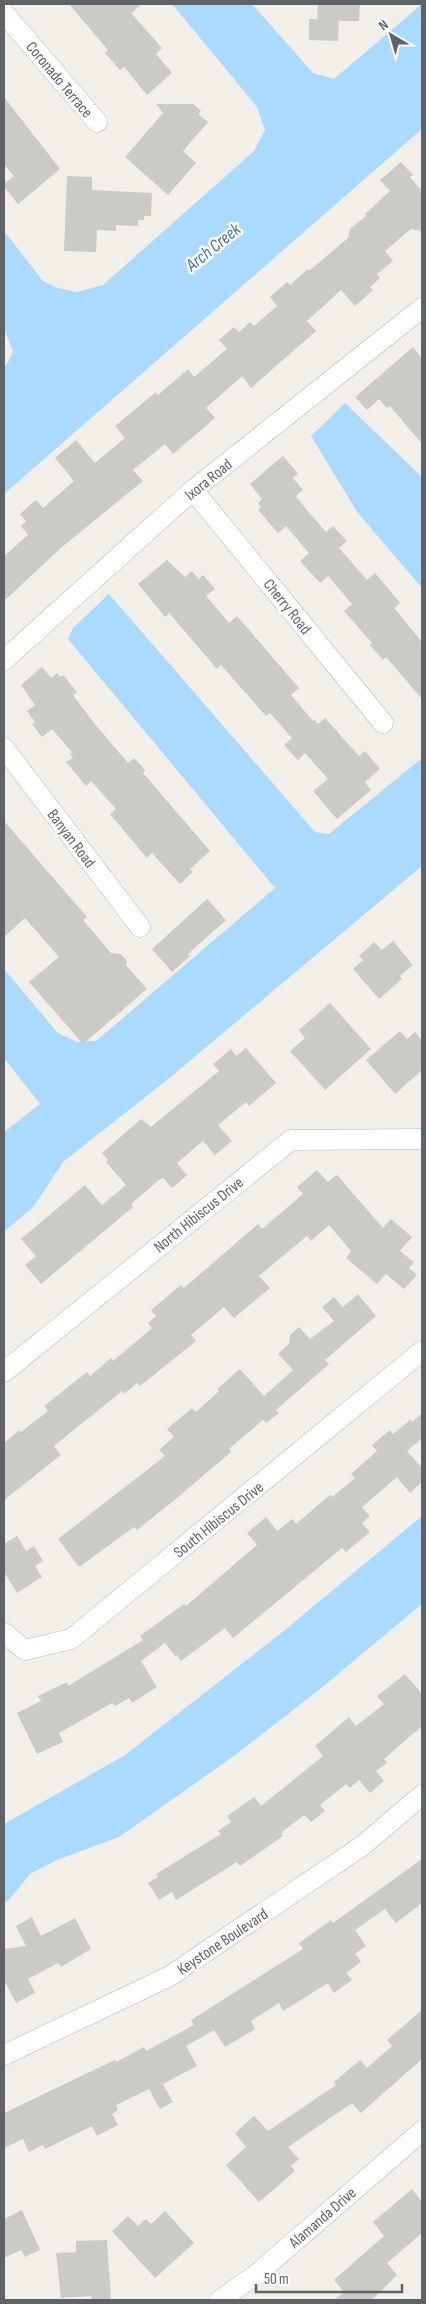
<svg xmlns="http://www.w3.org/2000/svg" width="426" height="2304" font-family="'Sofia Sans Condensed',sans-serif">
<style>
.water{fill:#aadaff}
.building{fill:#cccac5}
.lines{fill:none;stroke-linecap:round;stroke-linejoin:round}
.minor-casing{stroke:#b5b8bc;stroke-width:21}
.minor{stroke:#fff;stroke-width:20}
.labels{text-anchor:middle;stroke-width:5;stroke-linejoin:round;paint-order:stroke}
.street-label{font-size:16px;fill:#5f6368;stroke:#fff}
.water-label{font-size:18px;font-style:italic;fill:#4174aa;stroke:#fff}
</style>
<rect width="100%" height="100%" fill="#f1efe8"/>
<g class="water">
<path d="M172,4H252L313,73L334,79L422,4V129L4,494V369L13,352L4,328V231L43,281L58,288L77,292L103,285L254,151L265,130L257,107Z"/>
<path d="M345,403L422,477V588L358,513L311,436Z"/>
<path d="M109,594L315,832L329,834L422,758V866L167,1080L63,1162L34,1206L4,1232V1132L40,1104L4,1058V969L58,1033L77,1042L96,1041L275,888L68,639L73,628Z"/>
<path d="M422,1516V1604L325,1685L234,1756L119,1837L57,1860L30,1874L9,1900L4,1903V1824L125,1755L285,1630Z"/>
</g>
<g class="building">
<path d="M69,4H142L131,13L162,48L156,54L172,73L147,95L124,67L120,70L105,53L108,50Z"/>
<path d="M318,4H360L359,21H339L338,41L309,40V19H317Z"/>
<path d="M4,97L60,169L18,204L4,187V184L14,176L4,164Z"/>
<path d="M156,104H193L201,111L198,114L208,122L183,151L196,163L168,195L125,157L163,113Z"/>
<path d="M401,162L413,175L410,177L422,191V231L411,229L385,251L393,261L377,274L380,278L370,287L373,290L355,306L341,290L307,321L316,331L251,388L242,376L206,408L215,418L173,454L165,444L133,470L143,481L62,547L4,601V556L28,535L21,526L26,521L20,514L36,500L43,508L74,481L55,458L76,440L95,463L125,438L115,426L156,392L158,395L188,369L194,377L227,349L219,340L234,327L239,332L250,322L254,326L277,306L270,297L287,282L290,285L308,269L309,271L348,238L350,229L366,216L365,214L390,191L380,180Z"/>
<path d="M67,176L92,177V190L152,193L151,216H144V220H138V226L116,225V231L97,230L96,252L64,251Z"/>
<path d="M413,347L422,359V444L390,406L387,408L379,399L367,410L355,397Z"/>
<path d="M283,456L298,474L293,478L303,490L296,496L306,509L326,532L333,526L347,541L339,548L367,580L375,573L400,603L394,608L422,642V699L386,657L383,660L370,645L372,643L344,611L352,604L328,576L320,583L300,561L309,553L286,526L278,533L258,510L261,507L258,503L262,499L250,484Z"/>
<path d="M167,560L185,577L192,571L199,579L203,575L215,589L206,596L229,623L237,616L299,688L291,695L313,721L314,719L318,724L325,718L359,756L365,751L380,769L365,782L371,790L337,819L313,791L328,779L305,753L298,760L284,745L292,738L270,713L266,716L221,665L217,669L169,613L165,617L138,584Z"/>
<path d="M42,667L51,678L57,673L60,677L63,675L77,692L73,695L94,723L128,763L134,758L145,770L143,773L210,851L190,869L193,872L180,884L152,853L147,858L110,814L116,809L91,781L86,786L66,762L73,758L70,754L72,752L52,729L42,737L32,724L35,722L27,711L35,705L21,685Z"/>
<path d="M4,821L87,917L83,920L111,953L121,954L127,961L126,965L147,989L83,1044L29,982L59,957L25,918L4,937Z"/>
<path d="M207,899L226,920L188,954L190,956L172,972L152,949Z"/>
<path d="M393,941L413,965L400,976L402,979L379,999L353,969L363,960L359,956L374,942L382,950Z"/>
<path d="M330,1003L371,1049L325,1090L290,1051L305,1038L299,1030Z"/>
<path d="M400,1031L407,1039L415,1032L422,1041V1070L395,1094L366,1060Z"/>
<path d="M246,1048L276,1083L249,1106L246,1102L218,1125L232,1141L215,1155L203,1141L177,1163L187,1175L172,1188L163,1178L159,1180L131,1204L133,1207L41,1284L25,1265L36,1256L21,1239L85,1185L102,1205L126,1185L106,1162L108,1160L102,1153L141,1119L151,1127L219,1071L213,1064L231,1049L236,1056Z"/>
<path d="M317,1170L328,1182L337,1175L383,1228L391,1219L412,1237L400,1251L414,1262L409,1268L417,1275L404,1289L386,1274L377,1284L346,1258L351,1251L329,1225L311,1241L307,1236L259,1276L270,1288L234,1318L224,1307L191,1335L196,1341L140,1386L137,1383L124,1394L122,1391L54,1446L61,1455L4,1500V1443L20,1430L21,1432L48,1411L44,1406L87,1372L90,1376L111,1358L113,1361L152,1328L148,1323L156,1316L151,1310L181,1285L184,1288L258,1224L262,1229L303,1194L297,1187Z"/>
<path d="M358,1294L376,1316L325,1360L329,1364L276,1410L279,1413L266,1423L263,1420L229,1449L231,1452L177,1498L137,1530L134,1527L79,1567L58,1539L165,1456L159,1450L174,1437L167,1429L192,1408L196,1412L219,1391L217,1389L240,1369L264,1396L293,1370L278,1354L289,1344L290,1335L299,1327L310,1339L334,1321L322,1307L334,1297L343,1307Z"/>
<path d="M422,1413V1438L407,1451L422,1468V1482L410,1493L397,1477L362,1507L370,1516L362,1523L370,1532L346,1552L342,1548L233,1638L225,1628L181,1661L177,1655L175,1656L165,1643L141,1661L157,1687L132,1703L129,1698L115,1706L112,1703L59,1733L63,1742L37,1754L17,1713L41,1701L38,1696L67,1682L68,1686L143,1640L140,1636L184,1604L186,1606L257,1545L247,1533L266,1517L277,1531L292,1519L296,1524L330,1495L332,1497L355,1478L351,1474L377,1451L372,1445L390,1430L393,1434L410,1420L412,1422Z"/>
<path d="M17,1536L26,1551L34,1546L43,1561L35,1566L42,1577L17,1593L4,1572V1544Z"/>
<path d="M405,1674L422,1694V1726L384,1759L387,1763L376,1771L384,1781L370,1793L359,1780L350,1788L346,1784L320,1805L325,1811L311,1822L304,1815L281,1833L283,1836L240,1866L237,1862L176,1900L172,1892L159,1900L148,1883L158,1877L156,1874L221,1834L218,1831L231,1822L227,1816L254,1797L261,1806L323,1756L315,1746L349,1717L356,1726L384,1704L377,1696Z"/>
<path d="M422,1859V1903L396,1923L385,1909L355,1930L366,1946L355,1954L361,1962L346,1973L352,1980L334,1993L328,1983L283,2011L279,2003L251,2021L255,2029L225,2047L214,2030L186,2046L197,2066L163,2084L173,2102L160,2109L149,2089L116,2105L118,2110L112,2114L118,2125L97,2136L92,2126L45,2149L43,2145L29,2152L23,2139L4,2148V2113L115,2060L116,2062L144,2047L146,2051L194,2025L191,2020L303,1949L299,1943L331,1920L333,1923Z"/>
<path d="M32,1917L41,1936L75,1918L91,1949L61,1967L58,1963L28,1979L35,1993L16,2003L4,1980V1949L26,1946L16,1926Z"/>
<path d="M422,2010V2059L361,2113L352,2103L288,2147L299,2159L291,2166L295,2171L259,2202L226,2165L246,2147L235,2133L254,2116L268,2131L336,2085L334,2082L360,2060L367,2068L392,2046L387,2040Z"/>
<path d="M412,2189L422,2202V2233L387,2263L397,2275L372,2300H334L344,2292L334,2280L384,2236L373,2222Z"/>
<path d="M22,2210L40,2250L25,2257L21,2250L4,2258V2219Z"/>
<path d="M165,2211L194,2243L155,2278L112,2231L128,2216L138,2226L146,2219L151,2224Z"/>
<path d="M107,2240L111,2300H92L91,2296L61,2298L56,2253L76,2252V2241Z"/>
</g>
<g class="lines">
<defs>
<g id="minor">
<path d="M4,13L97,122"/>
<path d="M193,490L383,723"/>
<path d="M4,660L193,490L422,308"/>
<path d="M4,748L140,927"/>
<path d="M4,1372L291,1140L422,1139"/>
<path d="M4,1633L25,1650L71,1639L422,1351"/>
<path d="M4,2055L170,1976L362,1846L422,1795"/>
<path d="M220,2300L257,2274L422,2131"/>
</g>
</defs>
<use href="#minor" class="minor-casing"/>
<use href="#minor" class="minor"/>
</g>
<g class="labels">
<g class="street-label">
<text transform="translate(60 79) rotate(50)" y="6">Coronado Terrace</text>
<text transform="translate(208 479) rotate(-39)" y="6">Ixora Road</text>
<text transform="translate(288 606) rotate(51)" y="6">Cherry Road</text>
<text transform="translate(72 838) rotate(53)" y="6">Banyan Road</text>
<text transform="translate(198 1214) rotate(-39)" y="6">North Hibiscus Drive</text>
<text transform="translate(218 1519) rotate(-39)" y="6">South Hibiscus Drive</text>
<text transform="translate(222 1941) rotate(-34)" y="6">Keystone Boulevard</text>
<text transform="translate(322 2217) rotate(-41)" y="6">Alamanda Drive</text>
</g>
<g class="water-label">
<text transform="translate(213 247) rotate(-39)" y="6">Arch Creek</text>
</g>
</g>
<rect width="426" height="2304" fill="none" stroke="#5f6368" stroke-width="10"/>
<g transform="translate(391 35) rotate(322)" stroke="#ffffff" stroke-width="4" paint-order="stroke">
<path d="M0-4L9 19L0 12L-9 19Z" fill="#5f6368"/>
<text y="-8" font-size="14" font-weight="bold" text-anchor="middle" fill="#5f6368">N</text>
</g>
<path d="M256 2284v8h146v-8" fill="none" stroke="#5f6368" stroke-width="2.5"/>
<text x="264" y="2284" font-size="15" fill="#5f6368" stroke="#ffffff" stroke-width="4" paint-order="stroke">50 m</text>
</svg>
